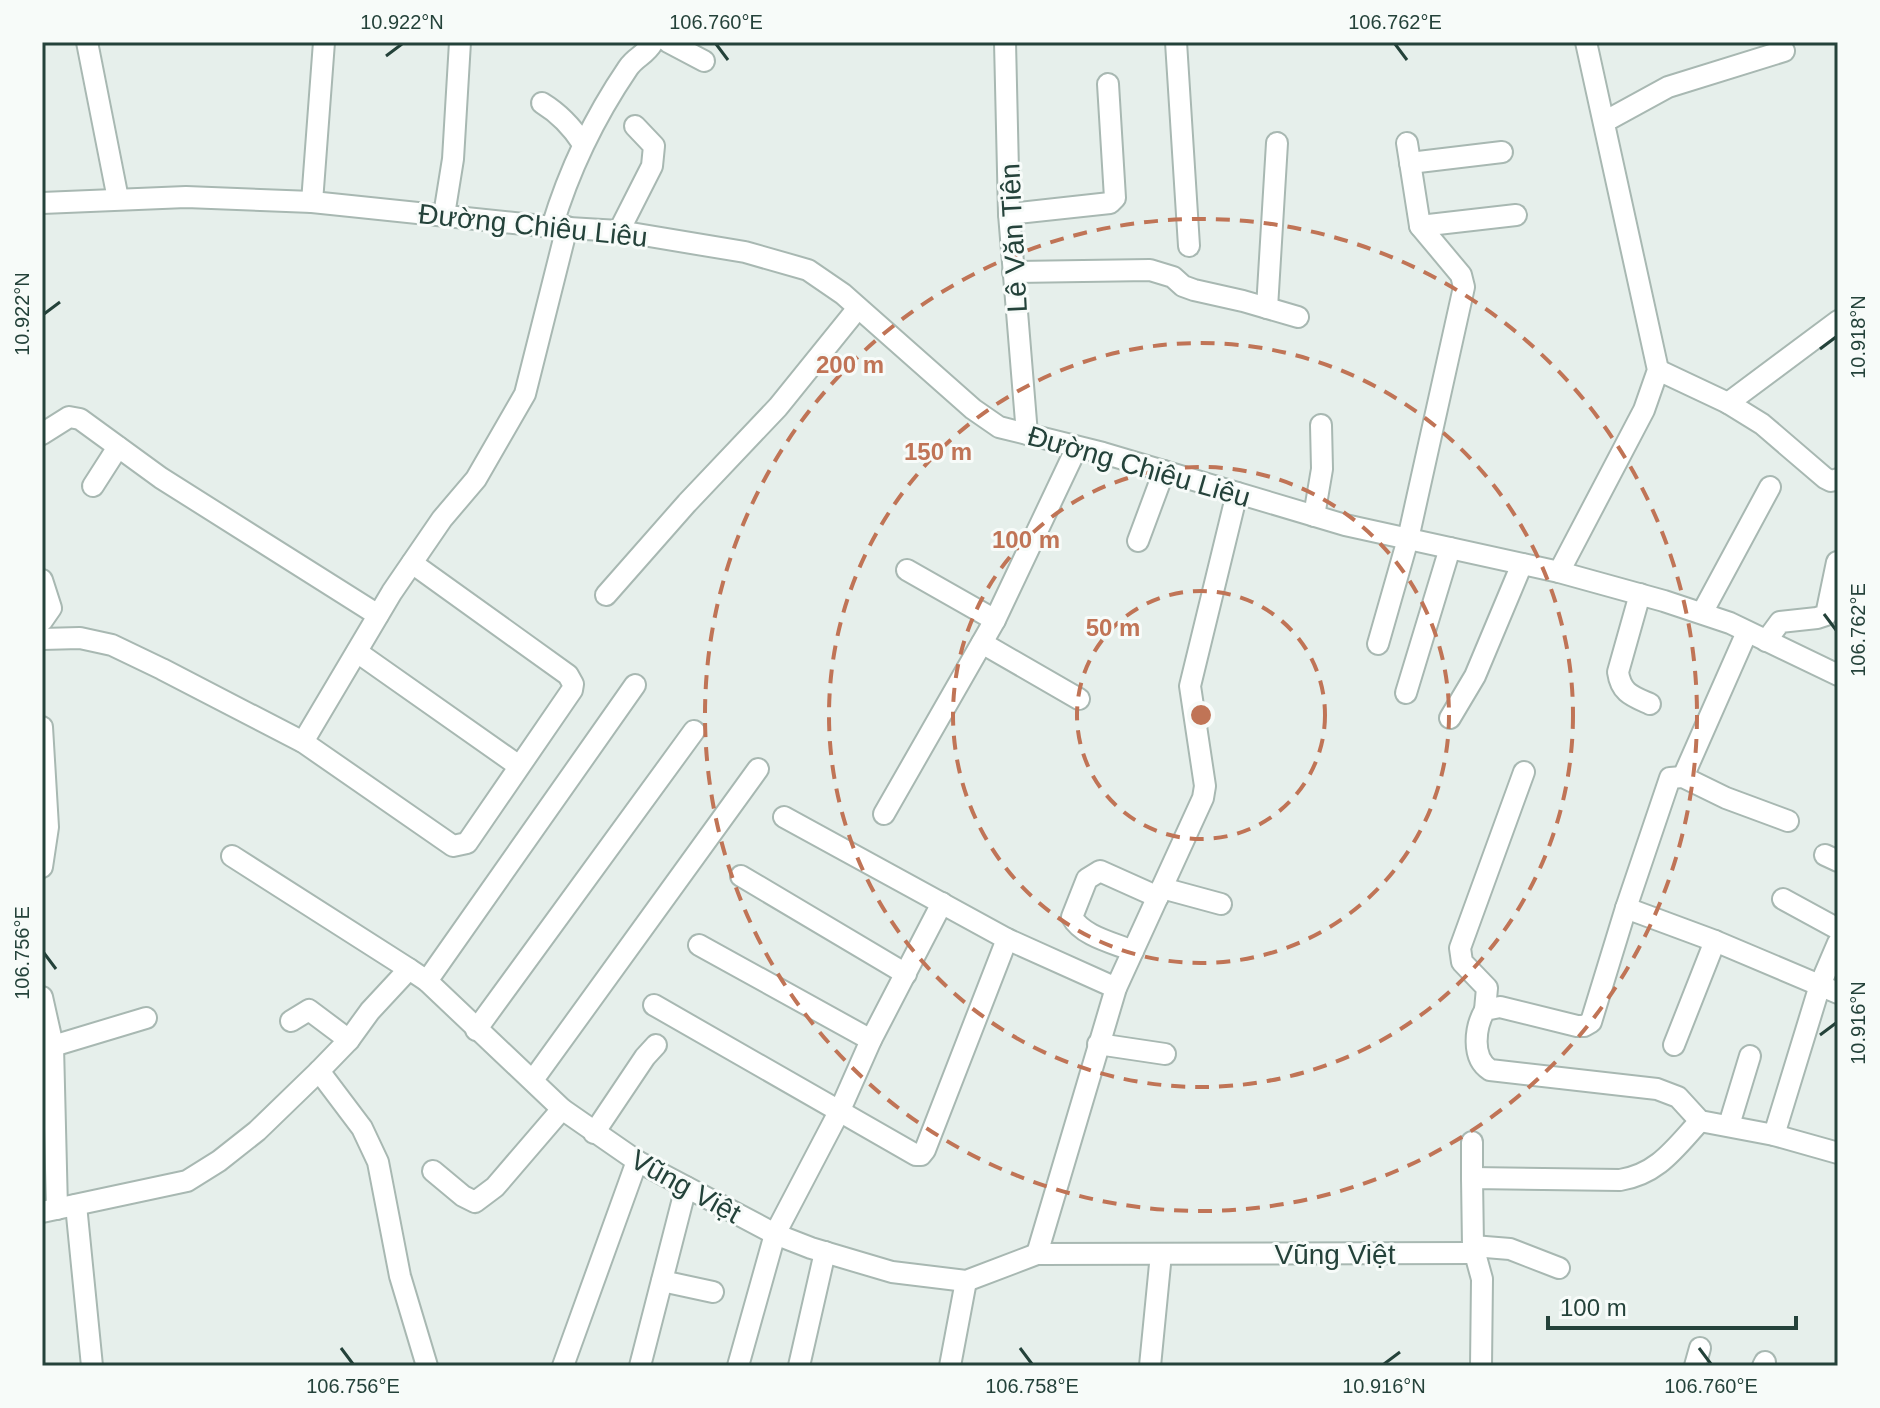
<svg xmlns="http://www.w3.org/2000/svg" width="1880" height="1408" font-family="Helvetica,sans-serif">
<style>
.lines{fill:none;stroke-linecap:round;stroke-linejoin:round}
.minor-casing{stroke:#a8b8b2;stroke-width:24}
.minor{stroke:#fff;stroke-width:20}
.ticks{fill:none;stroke:#24423a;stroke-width:3}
.ring{fill:none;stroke:#c07456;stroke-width:4;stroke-dasharray:14 10}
.labels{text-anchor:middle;stroke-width:6;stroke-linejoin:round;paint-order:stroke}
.street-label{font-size:28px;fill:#24423a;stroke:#f7fbf9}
.centre{fill:#c07456;stroke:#f7fbf9;stroke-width:4}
.ring-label{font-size:24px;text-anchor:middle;font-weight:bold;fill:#c07456;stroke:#f7fbf9;stroke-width:6;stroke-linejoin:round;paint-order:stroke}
.neatline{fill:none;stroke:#24423a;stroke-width:3}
.ticks-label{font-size:20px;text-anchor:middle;fill:#24423a}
</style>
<rect width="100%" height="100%" fill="#e6efeb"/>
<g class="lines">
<defs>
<g id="minor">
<path d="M87,42L118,199"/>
<path d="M668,42L704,61"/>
<path d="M1005,42L1009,214L1027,434"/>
<path d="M1176,42L1189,246"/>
<path d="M542,103C560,114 572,127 583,144"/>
<path d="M1604,122L1668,87L1784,51"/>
<path d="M1410,163L1502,152"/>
<path d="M312,202L324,42"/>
<path d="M42,203L186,197L312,202L552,227L619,231L745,252L808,270L843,294L973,409L999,427L1103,453L1345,525L1559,572L1664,601L1730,623L1838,675"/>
<path d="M1009,214L1110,203L1115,198L1108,84"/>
<path d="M444,215L453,159L460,42"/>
<path d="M1420,226L1516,215"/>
<path d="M552,227C569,170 594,118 628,68C636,56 645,56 653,42"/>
<path d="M619,231L652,166L654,146L635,126"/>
<path d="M1013,272L1150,270L1173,277L1183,286L1194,290L1243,301L1298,317"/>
<path d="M1267,308L1277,143"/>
<path d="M1658,370L1728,403L1762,424L1825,478L1831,481L1838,479"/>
<path d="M1728,403L1838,321"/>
<path d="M42,434L69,417L80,419L161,478L378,615"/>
<path d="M93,486L118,447"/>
<path d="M1314,516L1322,469L1321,425"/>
<path d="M1138,541L1164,471"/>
<path d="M907,570L995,620"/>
<path d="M1559,572L1644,410L1658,370L1586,42"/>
<path d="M42,580L51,608L42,621"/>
<path d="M1640,594L1618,672C1621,693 1632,696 1650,704"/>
<path d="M606,595L687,503L778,407L858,308"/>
<path d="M1702,613L1770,487"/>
<path d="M42,639L80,638L112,645L162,669L303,742L453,846L467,843L572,690L573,684L568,675L412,563"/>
<path d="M1766,641L1780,622L1817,618L1826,615L1837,562"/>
<path d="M982,643L1079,699"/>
<path d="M1378,644L1408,539L1464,287L1461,275L1420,226L1407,143"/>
<path d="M357,652L519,766"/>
<path d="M1406,693L1450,548"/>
<path d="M1450,718L1475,676L1522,564"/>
<path d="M42,727L48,827L42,867"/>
<path d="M303,742L392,592L442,519L476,479L525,394L567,227"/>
<path d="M1683,777L1747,632"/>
<path d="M884,814L995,620L1077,447"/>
<path d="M784,817L1007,939L1116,988"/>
<path d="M1788,821L1726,798L1683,777L1670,778L1626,908L1715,941L1838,993"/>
<path d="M1825,855L1838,861"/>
<path d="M232,856L409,969"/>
<path d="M741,876L906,974"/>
<path d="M1162,888L1221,904"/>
<path d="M1783,899L1838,929"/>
<path d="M1626,908L1591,1022L1584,1026H1577L1500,1007L1485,1010C1475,1027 1471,1058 1490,1070L1657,1089L1678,1097L1700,1121L1774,1135L1838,1153"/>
<path d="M699,945L871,1040"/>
<path d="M1133,951C1114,943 1082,936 1072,917L1087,879L1100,871L1158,897"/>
<path d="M427,981L635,685"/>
<path d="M42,997L53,1046L57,1209"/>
<path d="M654,1005L916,1155H921L925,1150L1007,939"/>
<path d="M1485,1010L1487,988L1462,962L1460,948L1524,772"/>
<path d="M291,1021L309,1010L349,1040"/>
<path d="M476,1030L694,731"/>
<path d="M1098,1044L1165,1054"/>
<path d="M42,1045L53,1046L146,1018"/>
<path d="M1674,1045L1715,941"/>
<path d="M319,1071L362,1128L378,1162L400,1276L427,1366"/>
<path d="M533,1080L758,769"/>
<path d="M1729,1125L1750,1056"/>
<path d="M594,1133L645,1057L656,1045"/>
<path d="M1774,1135L1820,985L1838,943"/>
<path d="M1472,1142V1178"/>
<path d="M433,1171L463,1196L475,1202L495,1187L562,1109"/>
<path d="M76,1205L92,1366"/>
<path d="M42,1212L187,1181L219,1161L257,1131L319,1071L349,1040L370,1011L409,969L427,981L562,1109L637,1161L775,1234L811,1248L892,1272L966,1281L1037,1254L1474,1253"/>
<path d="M1473,1246L1510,1249L1559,1268"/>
<path d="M1037,1254L1116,988L1203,798L1205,786L1190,686L1237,493"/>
<path d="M662,1281L713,1292"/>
<path d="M563,1366L637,1161"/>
<path d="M640,1366L686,1187"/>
<path d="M738,1366L775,1234L840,1110L871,1040L942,903"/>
<path d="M799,1366L825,1252"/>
<path d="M950,1366L966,1281"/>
<path d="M1150,1366L1161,1254"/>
<path d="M1481,1366L1482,1279L1473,1246L1472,1178L1620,1180C1658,1174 1675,1148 1700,1121"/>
<path d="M1695,1366L1700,1348"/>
<path d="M1763,1366L1765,1362"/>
</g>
</defs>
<use href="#minor" class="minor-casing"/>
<use href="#minor" class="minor"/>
</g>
<path class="ticks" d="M716,44L728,60M1395,44L1407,60M386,56L402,44M44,314L60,302M1820,349L1836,337M1824,614L1836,630M44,953L56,969M1820,1035L1836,1023M341,1348L353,1364M1020,1348L1032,1364M1699,1348L1711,1364M1384,1364L1400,1352"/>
<g class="ring">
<circle cx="1201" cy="715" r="124"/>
<circle cx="1201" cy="715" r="248"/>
<circle cx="1201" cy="715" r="372"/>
<circle cx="1201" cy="715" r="496"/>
</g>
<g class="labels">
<g class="street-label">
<text transform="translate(533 225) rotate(6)" y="10">Đường Chiêu Liêu</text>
<text transform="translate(1013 238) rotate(-93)" y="10">Lê Văn Tiên</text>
<text transform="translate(1139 466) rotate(16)" y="10">Đường Chiêu Liêu</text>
<text transform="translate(686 1186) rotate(29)" y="10">Vũng Việt</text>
<text x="1335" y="1264">Vũng Việt</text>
</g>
</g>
<circle cx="1201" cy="715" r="12" class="centre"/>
<g class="ring-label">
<text x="850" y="373">200 m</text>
<text x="938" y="460">150 m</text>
<text x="1026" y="548">100 m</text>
<text x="1113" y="636">50 m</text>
</g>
<rect width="1880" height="1408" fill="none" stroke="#f7fbf9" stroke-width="88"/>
<path d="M1548 1316v12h248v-12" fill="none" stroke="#24423a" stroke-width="4"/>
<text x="1560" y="1316" font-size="24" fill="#24423a" stroke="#f7fbf9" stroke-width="6" paint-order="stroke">100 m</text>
<rect x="44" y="44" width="1792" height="1320" class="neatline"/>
<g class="ticks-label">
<text x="402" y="29">10.922°N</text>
<text x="716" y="29">106.760°E</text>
<text x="1395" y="29">106.762°E</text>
<text transform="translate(22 314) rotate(-90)" y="7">10.922°N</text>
<text transform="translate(1858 337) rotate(-90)" y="7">10.918°N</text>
<text transform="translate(1858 630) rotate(-90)" y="7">106.762°E</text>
<text transform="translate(22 953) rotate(-90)" y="7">106.756°E</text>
<text transform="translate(1858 1023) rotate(-90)" y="7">10.916°N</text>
<text x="353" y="1393">106.756°E</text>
<text x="1032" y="1393">106.758°E</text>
<text x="1384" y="1393">10.916°N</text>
<text x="1711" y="1393">106.760°E</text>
</g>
</svg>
